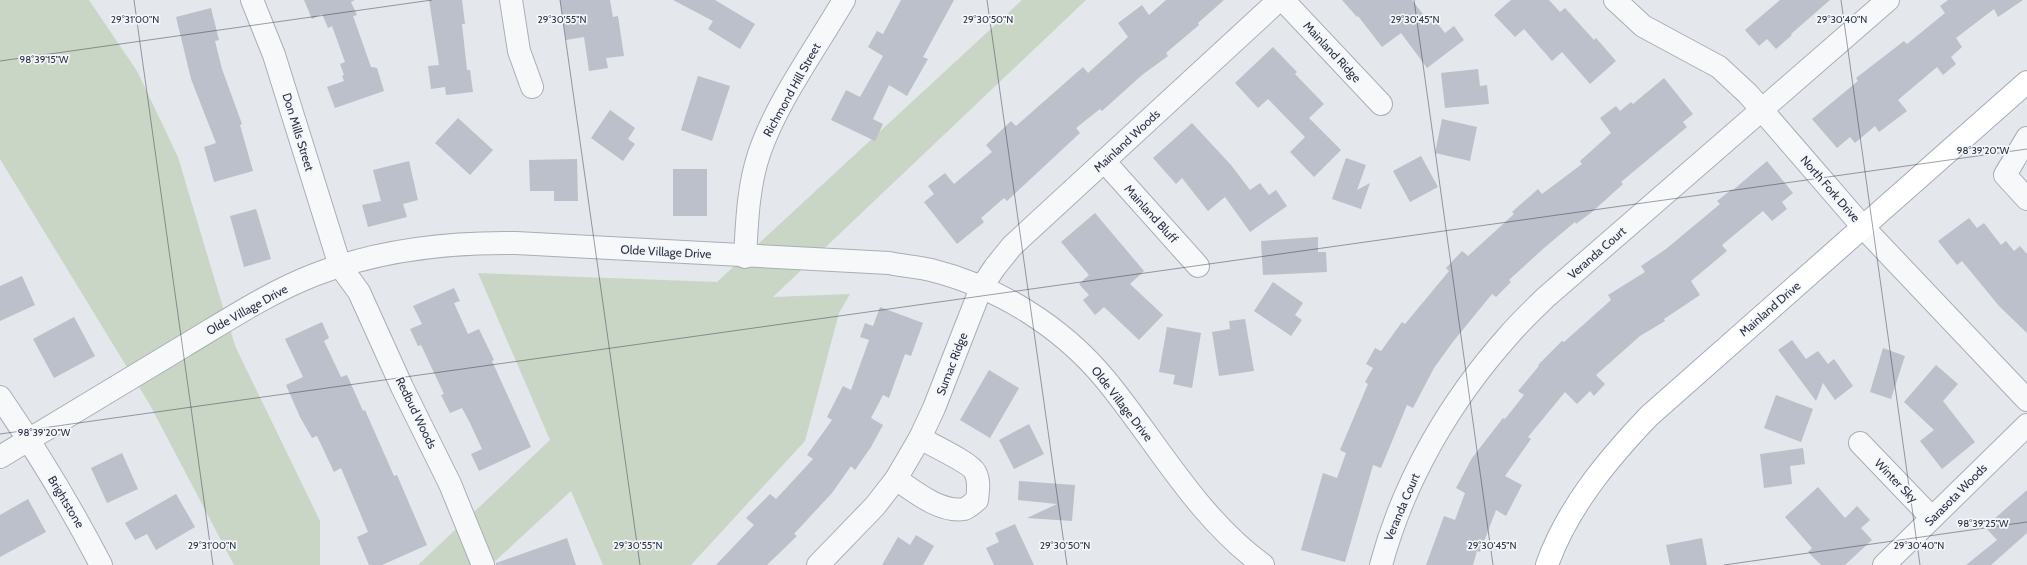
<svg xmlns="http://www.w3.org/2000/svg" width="2027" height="565" font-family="Cabin,sans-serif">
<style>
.green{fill:#c9d6c5}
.building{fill:#bbc0ca}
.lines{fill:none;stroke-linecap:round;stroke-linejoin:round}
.minor-casing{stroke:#a9aeb7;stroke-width:24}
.major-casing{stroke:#a3abb8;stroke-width:24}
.minor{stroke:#f7f8fa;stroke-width:22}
.major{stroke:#fff;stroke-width:22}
.ticks{fill:none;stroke:#2b3445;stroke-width:1;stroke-opacity:0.45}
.labels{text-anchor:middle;stroke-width:3.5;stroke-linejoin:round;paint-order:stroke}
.street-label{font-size:12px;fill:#2b3445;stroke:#f4f6f9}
.ticks-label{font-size:10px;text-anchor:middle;fill:#2b3445;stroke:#f4f6f9;stroke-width:3.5;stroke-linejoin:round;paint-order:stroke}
</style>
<rect width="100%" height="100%" fill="#e4e7ec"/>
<g class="green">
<path d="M0,0H89L137,71L178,157L221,301L236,348L320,521V565H234L150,405L0,159Z"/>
<path d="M1022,0H1086L773,297L850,294L839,313L805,441L691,565H603L571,491L491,565H418L550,440L478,273L717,282Z"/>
</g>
<g class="building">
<path d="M304,0H355L351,2L357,15L353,16L371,67L377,68L384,91L335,108L327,87L344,81L342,76L344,75L340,64L345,62L332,26L328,28L322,14L312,19Z"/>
<path d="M429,0H462L465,24H462L467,70H470L473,92L446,95L445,87L431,89L428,66L439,65Z"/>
<path d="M560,0H610L613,17L618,16L624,56L606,58L608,68L589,71L584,37L566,40Z"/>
<path d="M673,0H715L755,24L740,49L708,29L713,21Z"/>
<path d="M901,0H954L923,57L928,59L907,96L889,85L873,119L883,124L875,141L831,120L846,90L860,97L883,56L868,47L877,31L883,34Z"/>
<path d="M1166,0H1224L1198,23L1199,25L1166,53L1168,56L1142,75L1102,111L1100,109L1076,128L1080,133L1007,201L1004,198L981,218L984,222L957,244L924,202L934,194L928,186L945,173L954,184L992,152L986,145L1011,121L1016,126L1083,67L1088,73L1128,37L1118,23L1142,5L1149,15Z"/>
<path d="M1342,0H1412L1430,23L1434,19L1445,33L1454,26L1464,40L1427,68L1401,33L1382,47L1358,16L1357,17Z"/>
<path d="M1511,0H1549L1560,12L1565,8L1594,40L1596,38L1616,61L1590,84L1562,52L1552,61L1524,29L1515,37L1494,15Z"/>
<path d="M1780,0H1830L1791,34L1792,35L1776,49L1767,39L1759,46L1745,30Z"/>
<path d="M1948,0H2023L1998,17L1994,9L1956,38L1962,47L1951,57L1956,64L1943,75L1937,67L1898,100L1907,111L1879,132L1875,126L1855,143L1850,137L1837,148L1812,119L1858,81L1856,78L1904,41L1907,44L1945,13L1940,6Z"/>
<path d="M211,8L219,40L215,41L222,69L242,124L240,125L253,171L214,182L204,147L216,143L191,79L176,17Z"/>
<path d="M1273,47L1297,72L1295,74L1324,104L1309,118L1341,150L1314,177L1290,152L1305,137L1268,99L1258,108L1235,83Z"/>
<path d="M1478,69L1480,86L1487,85L1489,104L1445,108L1441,73Z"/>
<path d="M698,76L730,86L712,141L681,130Z"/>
<path d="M1664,78L1693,114L1683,122L1687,127L1621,182L1623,184L1592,212L1576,224L1575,222L1544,248L1509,280L1511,282L1496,297L1492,294L1452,343L1434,368L1413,408L1407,405L1381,468L1373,465L1345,562L1301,550L1323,473L1337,478L1346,453L1340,450L1368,384L1365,382L1373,368L1366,364L1375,348L1381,351L1402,322L1405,324L1449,271L1446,268L1462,251L1468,256L1514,214L1512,212L1538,189L1542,194L1582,164L1580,161L1611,133L1600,118L1616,106L1620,111L1631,102L1633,104Z"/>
<path d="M610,110L635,128L628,139L635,144L623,161L591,138Z"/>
<path d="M458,118L493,150L470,175L435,143Z"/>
<path d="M1442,119L1477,127L1470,161L1435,153Z"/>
<path d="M1192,123L1231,165L1250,190L1260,183L1269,195L1276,190L1287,206L1250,232L1225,197L1208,211L1182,178L1176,184L1153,158Z"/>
<path d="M1421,156L1438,187L1410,202L1393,171Z"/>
<path d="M1346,158L1366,165L1357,190L1370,183L1361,209L1332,199Z"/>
<path d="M577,159L578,201H554V191H530L529,160Z"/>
<path d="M409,161L418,200L403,204L407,217L368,227L362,205L381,201L373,170Z"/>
<path d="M1767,161L1793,193L1782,202L1787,209L1772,221L1763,211L1722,245L1727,251L1691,281L1700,295L1664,319L1665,321L1640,336L1596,375L1605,384L1594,396L1590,391L1577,404L1565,392L1528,437L1531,439L1505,476L1522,485L1506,516L1496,510L1480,552L1477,551L1473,565H1426L1444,516L1455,520L1465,493L1456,488L1472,458L1503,418L1505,419L1524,395L1518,391L1539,366L1538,365L1562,341L1564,342L1611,300L1608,295L1645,272L1641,266L1666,249L1720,204L1717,201L1732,189L1733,190Z"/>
<rect x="673" y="169" width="34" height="47"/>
<path d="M256,209L271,259L244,267L230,216Z"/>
<path d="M1095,213L1144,271L1130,284L1163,315L1139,340L1104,307L1095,315L1083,300L1089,295L1079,284L1089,275L1061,242Z"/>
<path d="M1969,218L1977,228L1984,223L2001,245L2006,241L2014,251L2020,246L2027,254V333L1999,306L1962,261L1957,265L1938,241Z"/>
<path d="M1318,237V252H1326L1327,272L1263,275L1261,241Z"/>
<path d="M22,276L35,305L0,321V286Z"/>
<path d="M1273,282L1303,303L1295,315L1302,320L1291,336L1254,311Z"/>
<path d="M454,288L460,301L454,303L468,334L479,329L494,360L492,361L531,447L479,471L471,454L482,449L470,423L462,408L450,413L441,395L444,394L421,345L418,346L410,329L422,324L413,306Z"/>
<path d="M880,307L923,323L911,356L905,354L889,398L883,395L871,418L883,425L871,447L855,470L851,466L832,493L794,534L797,536L767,565H716L754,525L746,518L770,494L776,499L813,459L807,455L832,420L827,417L843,386L851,390L869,340L860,337L865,323L873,326Z"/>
<path d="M74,317L95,356L54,378L33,339Z"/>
<path d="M1245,319L1254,371L1219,376L1212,332L1230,329L1229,321Z"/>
<path d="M322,322L329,338L324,341L341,377L347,375L363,411L365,410L394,476L397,475L427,545L382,565H369L357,537L368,532L341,468L334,472L317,436L312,438L300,417L286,385L303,377L285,339Z"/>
<path d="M1167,327L1201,333L1192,388L1173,384L1175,375L1159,372Z"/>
<path d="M1792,340L1806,359L1818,351L1828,364L1834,359L1853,386L1835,400L1823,383L1816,401L1778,350Z"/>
<path d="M1883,348L1905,356L1891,399L1870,392Z"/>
<path d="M1936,365L1958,384L1943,401L1975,442L1942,469L1920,441L1934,430L1904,402Z"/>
<path d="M989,370L1019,388L990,438L960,420Z"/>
<path d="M1776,395L1813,409L1801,442L1764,428Z"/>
<path d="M1029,424L1044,454L1014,469L999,440Z"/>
<path d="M1803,448L1805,464L1790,466L1792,484L1764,488L1760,454Z"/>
<path d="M122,453L138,489L107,503L91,468Z"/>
<path d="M1019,481L1075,485L1072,521L1027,518L1057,504L1018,500Z"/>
<path d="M1818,487L1845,518L1857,506L1870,520L1861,528L1872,540L1845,565H1821L1808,552L1812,548L1785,517Z"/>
<path d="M2027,490V533L1991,565H1966L1997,540L1985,527Z"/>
<path d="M176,494L195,527L156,550L147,534L135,540L125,523Z"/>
<path d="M28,499L46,532L0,557V515Z"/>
<path d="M1015,524L1034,565H994L986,548L999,542L995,533Z"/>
<path d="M916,535L934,546L923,565H882L898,537L910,545Z"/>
<path d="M567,538L576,565H496V563Z"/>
<path d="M1702,538L1707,565H1670L1666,545Z"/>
</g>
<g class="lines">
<defs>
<g id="minor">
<path d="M252,0L274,55L340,266L359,292L402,387L450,484L483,565"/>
<path d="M511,0L519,51L532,87"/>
<path d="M1283,0L1381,104"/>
<path d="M1615,0L1643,26L1719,67L1748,94L1863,227L2027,400"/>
<path d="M2027,138L2005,175L2027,199"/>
<path d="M1104,161L1198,266"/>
<path d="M745,257C747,222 748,187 759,154C776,103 816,48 844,0"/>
<path d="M0,397C37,451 71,507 101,565"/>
<path d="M1860,443L1932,518"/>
<path d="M0,457C61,420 123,383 184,346C226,321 268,293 314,275C378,250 448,242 516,243L889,263C903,266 918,267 931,270C998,287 1061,326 1105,379C1157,442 1196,516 1263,565"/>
<path d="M896,479C914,491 940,513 964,509C968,508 973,503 977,500C978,491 980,481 975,472C971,463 930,444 920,438"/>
<path d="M818,565L875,506L896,479L920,438L934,408L981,288L995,267L1012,246L1279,0"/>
<path d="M1381,565C1404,480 1450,401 1509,335C1520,322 1533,310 1545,298L1888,0"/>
<path d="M1884,565L2027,425"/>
</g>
<path id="major" d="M1547,565C1567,508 1608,459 1649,416L2027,82"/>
</defs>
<use href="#minor" class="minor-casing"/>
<use href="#major" class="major-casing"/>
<use href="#minor" class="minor"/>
<use href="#major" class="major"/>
</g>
<path class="ticks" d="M134,0L213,565M560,0L640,565M987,0L1067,565M1414,0L1493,565M1841,0L1920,565M0,61L432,0M0,434L2027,149M1724,565L2027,522"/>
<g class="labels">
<g class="street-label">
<text transform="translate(1332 52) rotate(47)" y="4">Mainland Ridge</text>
<text transform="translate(792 90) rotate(-61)" y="4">Richmond Hill Street</text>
<text transform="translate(298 132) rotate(73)" y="4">Don Mills Street</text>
<text transform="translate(1127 141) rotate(-43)" y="4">Mainland Woods</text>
<text transform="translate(1830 189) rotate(49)" y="4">North Fork Drive</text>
<text transform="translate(1151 214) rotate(48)" y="4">Mainland Bluff</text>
<text transform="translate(666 252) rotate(3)" y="4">Olde Village Drive</text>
<text transform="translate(1597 253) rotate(-41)" y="4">Veranda Court</text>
<text transform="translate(1770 309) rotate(-41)" y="4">Mainland Drive</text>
<text transform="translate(247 310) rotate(-29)" y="4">Olde Village Drive</text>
<text transform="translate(952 364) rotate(-69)" y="4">Sumac Ridge</text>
<text transform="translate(1122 404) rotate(52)" y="4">Olde Village Drive</text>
<text transform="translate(416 413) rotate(64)" y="4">Redbud Woods</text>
<text transform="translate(1896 481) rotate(46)" y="4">Winter Sky</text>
<text transform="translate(1956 495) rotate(-45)" y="4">Sarasota Woods</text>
<text transform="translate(66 502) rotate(59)" y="4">Brightstone</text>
<text transform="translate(1402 507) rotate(-67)" y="4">Veranda Court</text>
</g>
</g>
<g class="ticks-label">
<text x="135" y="23">29°31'00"N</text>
<text x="562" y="23">29°30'55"N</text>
<text x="988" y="23">29°30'50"N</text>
<text x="1415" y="23">29°30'45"N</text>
<text x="1842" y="23">29°30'40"N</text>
<text x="44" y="63">98°39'15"W</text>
<text x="1983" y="154">98°39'20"W</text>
<text x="44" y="436">98°39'20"W</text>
<text x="1983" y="527">98°39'25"W</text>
<text x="212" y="549">29°31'00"N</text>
<text x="638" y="549">29°30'55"N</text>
<text x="1065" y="549">29°30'50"N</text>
<text x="1492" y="549">29°30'45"N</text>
<text x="1919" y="549">29°30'40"N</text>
</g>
</svg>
